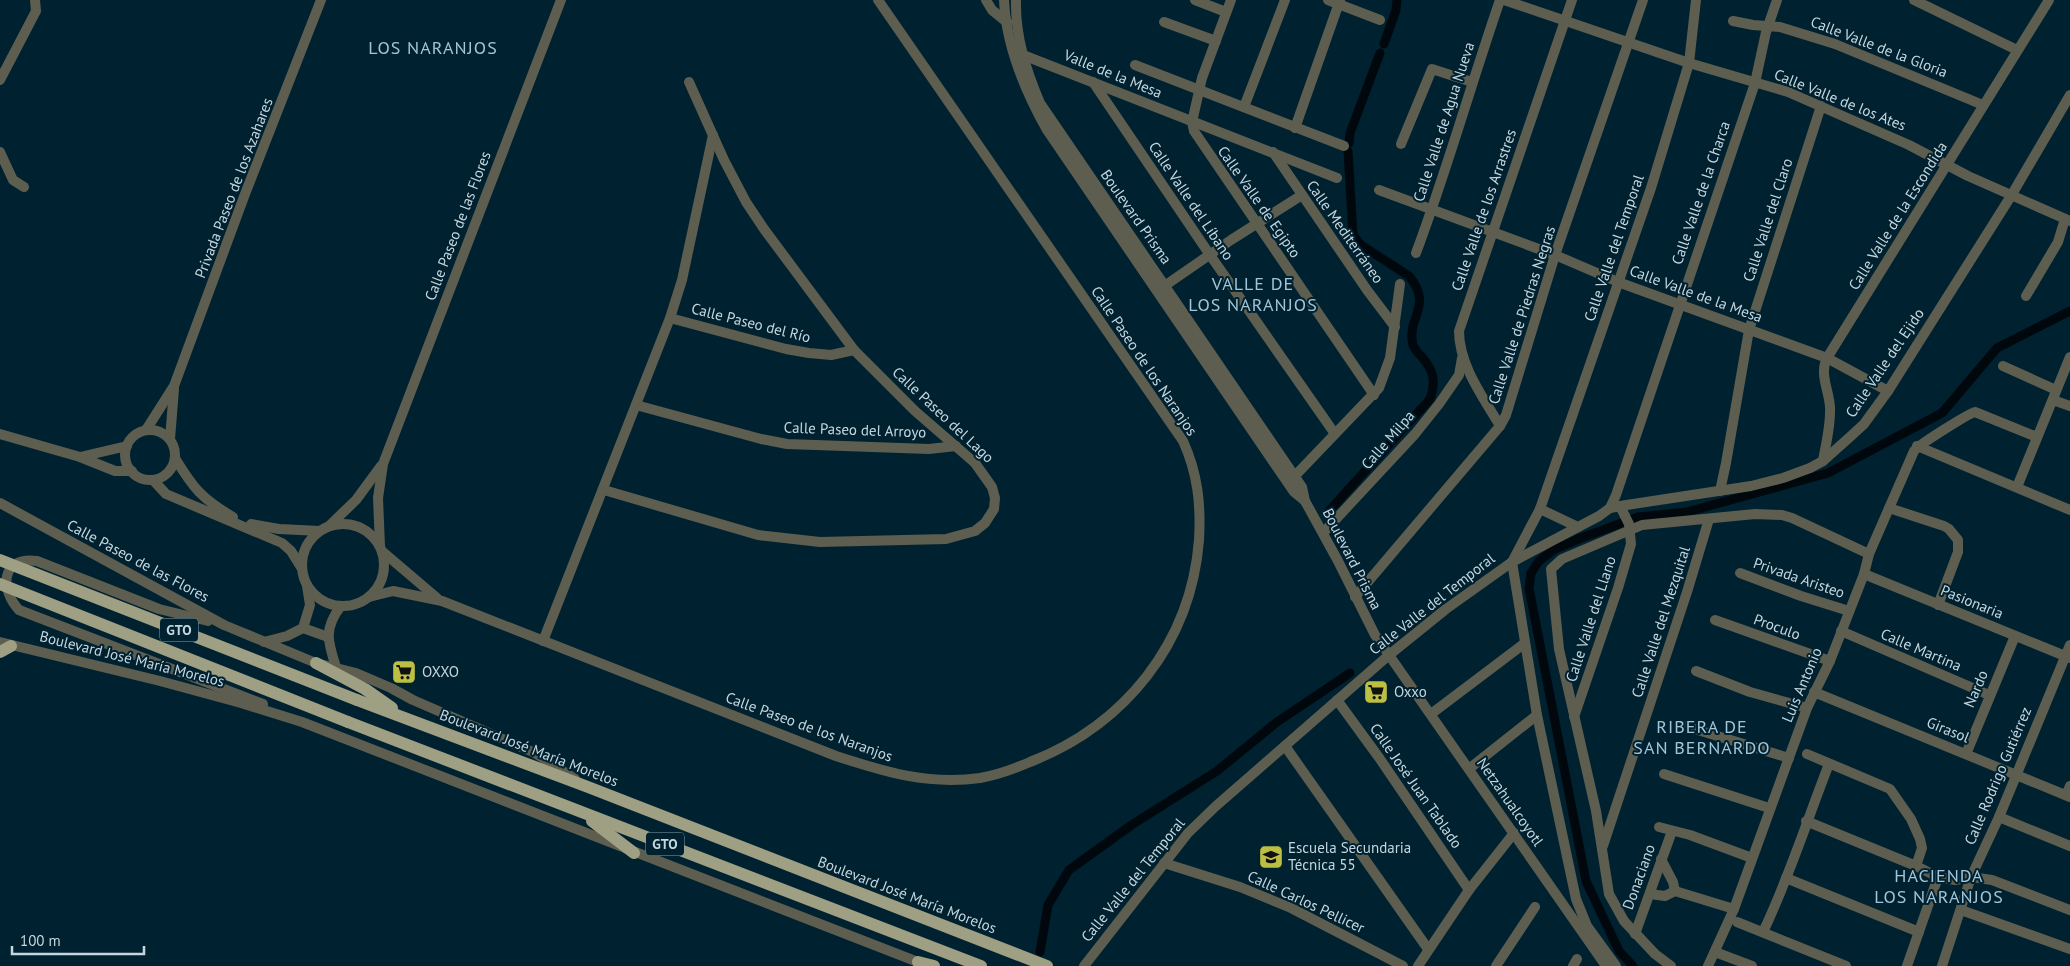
<svg xmlns="http://www.w3.org/2000/svg" width="2070" height="966" font-family="'PT Sans',sans-serif">
<style>
.lines{fill:none;stroke-linecap:round;stroke-linejoin:round}
.canal{stroke:#00080e;stroke-width:9}
.minor{stroke:#5d5e50;stroke-width:10}
.major{stroke:#9e9f83;stroke-width:12}
.major-bridge{stroke:#9e9f83;stroke-width:12}
.labels{text-anchor:middle;stroke-width:4;stroke-linejoin:round;paint-order:stroke}
.shield{fill:#00212f;stroke:#89a0ab;stroke-width:1}
.shield-label{font-size:14px;font-weight:bold;fill:#c4d7e0}
.street-label{font-size:15px;fill:#c4d7e0;stroke:#00212f}
.poi-label{font-size:15px;fill:#c4d7e0;stroke:#00212f;text-anchor:start}
.quarter-label{font-size:18px;letter-spacing:1px;fill:#a1c6d9;stroke:#00212f}
</style>
<rect width="100%" height="100%" fill="#00212f"/>
<g class="lines">
<g class="canal">
<path d="M1384,44L1396,10L1397,0"/>
<path d="M1349,143L1350,133L1380,53"/>
<path d="M1329,511L1430,399C1436,382 1434,371 1422,357C1418,353 1415,350 1413,345C1406,317 1434,306 1409,276L1361,245L1353,235L1348,151"/>
<path d="M1040,952L1048,905L1069,870L1133,824L1217,771L1277,722L1350,673"/>
<path d="M1633,966L1619,951L1586,881L1529,588L1531,573L1539,561L1555,549L1581,538L1638,517L1687,512L1828,473L1942,413L1997,348L2070,311"/>
</g>
<g class="minor">
<path d="M986,0L992,10L1008,23"/>
<path d="M1004,0C1006,45 1025,91 1047,130L1294,492L1305,501"/>
<path d="M1016,0C1015,36 1026,70 1040,103L1302,487L1305,501L1338,561L1375,635L1606,966"/>
<path d="M1195,0L1226,12"/>
<path d="M1231,0L1202,78L1192,122L1194,131L1374,395"/>
<path d="M1328,0L1380,20"/>
<path d="M1504,0L1689,63L1788,92L1909,145L1968,176L2070,221"/>
<path d="M1914,0L2017,50"/>
<path d="M1733,21L1753,25L1780,27L1835,44L1983,105"/>
<path d="M1164,22L1216,41"/>
<path d="M1023,55L1337,178"/>
<path d="M1135,65L1344,146"/>
<path d="M0,80L36,11L35,0"/>
<path d="M1093,82L1210,255L1335,434"/>
<path d="M1244,107L1285,0"/>
<path d="M1295,128L1340,0"/>
<path d="M1401,144L1432,69L1472,82"/>
<path d="M0,152L13,180L24,187"/>
<path d="M1273,152L1367,290L1395,327"/>
<path d="M1379,190L1555,255L1618,282L1827,358L1888,391"/>
<path d="M1416,253C1447,170 1471,84 1500,0"/>
<path d="M1160,289L1231,240L1302,195"/>
<path d="M2026,296L2058,242L2065,219"/>
<path d="M670,318L786,349L809,353L831,355L854,350"/>
<path d="M2003,366L2056,390"/>
<path d="M2053,400L2070,406"/>
<path d="M636,405L761,439L787,444L929,449L956,446"/>
<path d="M1500,426C1483,397 1459,365 1459,331L1572,0"/>
<path d="M146,430L174,386L245,194L321,0"/>
<circle cx="150" cy="455" r="25"/>
<path d="M0,434L80,457L115,471H132"/>
<path d="M170,439L174,389"/>
<path d="M1917,446L2070,510"/>
<path d="M80,457L127,446"/>
<path d="M175,458C193,488 202,499 233,517"/>
<path d="M1823,461C1826,443 1831,425 1830,407C1829,390 1819,374 1827,358L2049,0"/>
<path d="M153,480L166,494L282,543L291,551L301,567"/>
<path d="M1290,481L1379,388L1390,358L1400,284"/>
<path d="M2017,487L2070,357"/>
<path d="M604,490L758,535L820,542L946,539L975,531L985,523L994,509L995,498L992,487L975,463L915,411L854,350L764,229L746,202L724,160L689,82"/>
<path d="M1720,491L1726,463L1749,330L1821,106"/>
<path d="M0,503L224,625L316,663L356,673L391,688L413,700L535,753L575,779"/>
<path d="M1610,508L1616,495L1755,83L1766,32L1777,0"/>
<path d="M1889,508L1944,526L1949,529L1958,540V552L1938,605"/>
<path d="M1540,509L1578,527"/>
<circle cx="343" cy="565" r="41"/>
<path d="M251,524L279,529L320,531"/>
<path d="M330,525L356,500L381,466"/>
<path d="M1323,533L1415,434L1439,404L1459,375L1462,358"/>
<path d="M380,546L378,498L383,464L561,0"/>
<path d="M383,552L437,598"/>
<path d="M1512,562L1540,509L1651,188L1689,63L1696,0"/>
<path d="M1512,562L1537,715L1576,899L1587,926L1616,966"/>
<path d="M1740,573L1801,596L1849,611"/>
<path d="M1864,574L2070,658"/>
<path d="M369,597L393,591L442,601L836,756C885,772 927,785 980,778C997,775 1014,769 1030,762C1125,725 1191,643 1199,540C1201,505 1198,474 1183,441L878,0"/>
<path d="M1355,597L1500,426L1506,415L1555,255L1643,0"/>
<path d="M1715,620L1830,661"/>
<path d="M208,621L159,609L37,561C0,556 0,590 19,610L263,704"/>
<path d="M303,628L328,637"/>
<path d="M1841,631L1989,695"/>
<path d="M543,641L670,318L682,280L713,135"/>
<path d="M0,642L160,681L241,703L302,722L923,964"/>
<path d="M264,642L287,636L303,628L310,605L307,586"/>
<path d="M336,667C328,642 323,629 341,606"/>
<path d="M1696,671L1750,692L1807,708"/>
<path d="M1814,692L2070,797"/>
<path d="M1337,700L1380,759L1469,890"/>
<path d="M1431,714L1525,643"/>
<path d="M1574,717L1618,588L1631,544L1629,524L1620,506"/>
<path d="M1685,726L1789,758"/>
<path d="M1285,746L1428,949"/>
<path d="M1807,754L1890,789L1911,819L1920,839L1922,848L1916,866"/>
<path d="M1966,754L2015,636"/>
<path d="M1470,768L1537,715"/>
<path d="M1664,774L1769,808"/>
<path d="M2066,795L2070,786"/>
<path d="M1999,817L2070,846"/>
<path d="M1806,821L1916,866L1938,877L1955,880L1971,877L1992,880L2070,910"/>
<path d="M1659,827L1690,835L1752,858"/>
<path d="M1603,846L1687,592L1709,519"/>
<path d="M1661,859L1673,882L1675,891"/>
<path d="M1164,863L1240,887L1291,908L1403,966"/>
<path d="M1786,878L1919,932"/>
<path d="M1675,891L1734,909"/>
<path d="M1650,894L1665,896L1675,891"/>
<path d="M1961,910L2070,949"/>
<path d="M1737,922L1846,966"/>
<path d="M1763,932C1789,878 1807,820 1829,764"/>
<path d="M1635,934L1672,831"/>
<path d="M1715,952L1752,966"/>
<path d="M1084,966L1188,833L1216,806L1389,655L1446,609L1512,562L1599,516L1610,508L1620,506L1751,486L1783,478L1810,468L1823,461L1851,436L1864,424L1888,391L2011,196L2070,95"/>
<path d="M1418,966L1469,890L1514,833"/>
<path d="M1496,966L1535,907"/>
<path d="M1573,966L1577,959"/>
<path d="M1671,966L1655,954L1624,921L1609,894L1596,811L1559,649L1551,569L1562,559L1642,525L1755,514L1782,515L1792,518L1869,554"/>
<path d="M1708,966L1734,909L1807,708L1830,661L1864,574L1869,554L1914,451C1918,445 1968,414 1975,412L2037,437"/>
<path d="M1907,966L1938,877"/>
<path d="M1942,966L1971,877L1999,817L2070,645"/>
</g>
<g class="major">
<path d="M0,652L11,646"/>
<path d="M316,663L365,689L392,708"/>
<path d="M357,700L588,787L1047,966"/>
<path d="M348,722L981,966"/>
<path d="M592,821L634,853"/>
<path d="M918,962L934,966"/>
</g>
<g class="major-bridge">
<path d="M0,560L357,700"/>
<path d="M0,584L348,722"/>
</g>
</g>
<defs>
<symbol id="supermarket-square" viewBox="-11 -11 22 22"><rect x="-9" y="-9" width="18" height="18" rx="4" fill="#bdbf43" stroke="#00212f"/><path d="M-6-5.5h2.5l.6 2H6L4.5 2H-2.5L-4.4-4H-6ZM-1.5 3.2a1.3 1.3 0 1 0 .1 0ZM3 3.2a1.3 1.3 0 1 0 .1 0Z" fill="#111"/></symbol>
<symbol id="school-square" viewBox="-11 -11 22 22"><rect x="-9" y="-9" width="18" height="18" rx="4" fill="#bdbf43" stroke="#00212f"/><path d="M0-5L7-2L0 1L-7-2ZM-4 1L0 2.5L4 1V4Q0 6-4 4Z" fill="#111"/></symbol>
</defs>
<g fill-rule="evenodd">
<use href="#supermarket-square" x="390" y="658" width="28" height="28"/>
<use href="#supermarket-square" x="1362" y="678" width="28" height="28"/>
<use href="#school-square" x="1257" y="843" width="28" height="28"/>
</g>
<g class="labels">
<g class="shield">
<rect x="160" y="618.5" width="38" height="23" rx="4"/>
<rect x="646" y="832.5" width="38" height="23" rx="4"/>
</g>
<g class="shield-label">
<text x="179" y="635">GTO</text>
<text x="665" y="849">GTO</text>
</g>
<g class="street-label">
<text transform="translate(1879 47) rotate(21)" y="5">Calle Valle de la Gloria</text>
<text transform="translate(1113 74) rotate(22)" y="5">Valle de la Mesa</text>
<text transform="translate(1840 100) rotate(22)" y="5">Calle Valle de los Ates</text>
<text transform="translate(1444 122) rotate(-72)" y="5">Calle Valle de Agua Nueva</text>
<text transform="translate(234 188) rotate(-69)" y="5">Privada Paseo de los Azahares</text>
<text transform="translate(1701 193) rotate(-71)" y="5">Calle Valle de la Charca</text>
<text transform="translate(1191 201) rotate(56)" y="5">Calle Valle del Líbano</text>
<text transform="translate(1259 202) rotate(55)" y="5">Calle Valle de Egipto</text>
<text transform="translate(1484 210) rotate(-71)" y="5">Calle Valle de los Arrastres</text>
<text transform="translate(1898 216) rotate(-58)" y="5">Calle Valle de la Escondida</text>
<text transform="translate(1136 217) rotate(55)" y="5">Boulevard Prisma</text>
<text transform="translate(1768 220) rotate(-72)" y="5">Calle Valle del Claro</text>
<text transform="translate(458 226) rotate(-69)" y="5">Calle Paseo de las Flores</text>
<text transform="translate(1345 232) rotate(55)" y="5">Calle Mediterráneo</text>
<text transform="translate(1614 248) rotate(-71)" y="5">Calle Valle del Temporal</text>
<text transform="translate(1696 294) rotate(20)" y="5">Calle Valle de la Mesa</text>
<text transform="translate(1522 315) rotate(-72)" y="5">Calle Valle de Piedras Negras</text>
<text transform="translate(751 323) rotate(14)" y="5">Calle Paseo del Río</text>
<text transform="translate(1144 361) rotate(56)" y="5">Calle Paseo de los Naranjos</text>
<text transform="translate(1885 363) rotate(-56)" y="5">Calle Valle del Ejido</text>
<text transform="translate(943 415) rotate(43)" y="5">Calle Paseo del Lago</text>
<text transform="translate(855 430) rotate(2)" y="5">Calle Paseo del Arroyo</text>
<text transform="translate(1388 440) rotate(-49)" y="5">Calle Milpa</text>
<text transform="translate(1352 559) rotate(63)" y="5">Boulevard Prisma</text>
<text transform="translate(138 561) rotate(28)" y="5">Calle Paseo de las Flores</text>
<text transform="translate(1799 578) rotate(19)" y="5">Privada Aristeo</text>
<text transform="translate(1972 602) rotate(22)" y="5">Pasionaria</text>
<text transform="translate(1432 604) rotate(-38)" y="5">Calle Valle del Temporal</text>
<text transform="translate(1591 619) rotate(-72)" y="5">Calle Valle del Llano</text>
<text transform="translate(1661 622) rotate(-72)" y="5">Calle Valle del Mezquital</text>
<text transform="translate(1777 627) rotate(20)" y="5">Proculo</text>
<text transform="translate(1921 650) rotate(23)" y="5">Calle Martina</text>
<text transform="translate(132 659) rotate(14)" y="5">Boulevard José María Morelos</text>
<text transform="translate(1802 685) rotate(-67)" y="5">Luis Antonio</text>
<text transform="translate(1976 689) rotate(-67)" y="5">Nardo</text>
<text transform="translate(809 727) rotate(20)" y="5">Calle Paseo de los Naranjos</text>
<text transform="translate(1948 730) rotate(22)" y="5">Girasol</text>
<text transform="translate(529 748) rotate(21)" y="5">Boulevard José María Morelos</text>
<text transform="translate(1998 776) rotate(-67)" y="5">Calle Rodrigo Gutiérrez</text>
<text transform="translate(1416 786) rotate(55)" y="5">Calle José Juan Tablado</text>
<text transform="translate(1510 802) rotate(55)" y="5">Netzahualcoyotl</text>
<text transform="translate(1639 877) rotate(-70)" y="5">Donaciano</text>
<text transform="translate(1133 880) rotate(-51)" y="5">Calle Valle del Temporal</text>
<text transform="translate(907 895) rotate(21)" y="5">Boulevard José María Morelos</text>
<text transform="translate(1306 902) rotate(25)" y="5">Calle Carlos Pellicer</text>
</g>
<g class="poi-label">
<text x="422" y="677">OXXO</text>
<text x="1394" y="697">Oxxo</text>
<text x="1288" y="853">Escuela Secundaria<tspan x="1288" dy="17">Técnica 55</tspan></text>
</g>
<g class="quarter-label">
<text x="433" y="54">LOS NARANJOS</text>
<text x="1253" y="290">VALLE DE<tspan x="1253" dy="21">LOS NARANJOS</tspan></text>
<text x="1702" y="733">RIBERA DE<tspan x="1702" dy="21">SAN BERNARDO</tspan></text>
<text x="1939" y="882">HACIENDA<tspan x="1939" dy="21">LOS NARANJOS</tspan></text>
</g>
</g>
<path d="M12 946v8h132v-8" fill="none" stroke="#c4d7e0" stroke-width="2.5"/>
<text x="20" y="946" font-size="15" fill="#c4d7e0" stroke="#00212f" stroke-width="4" paint-order="stroke">100 m</text>
</svg>
